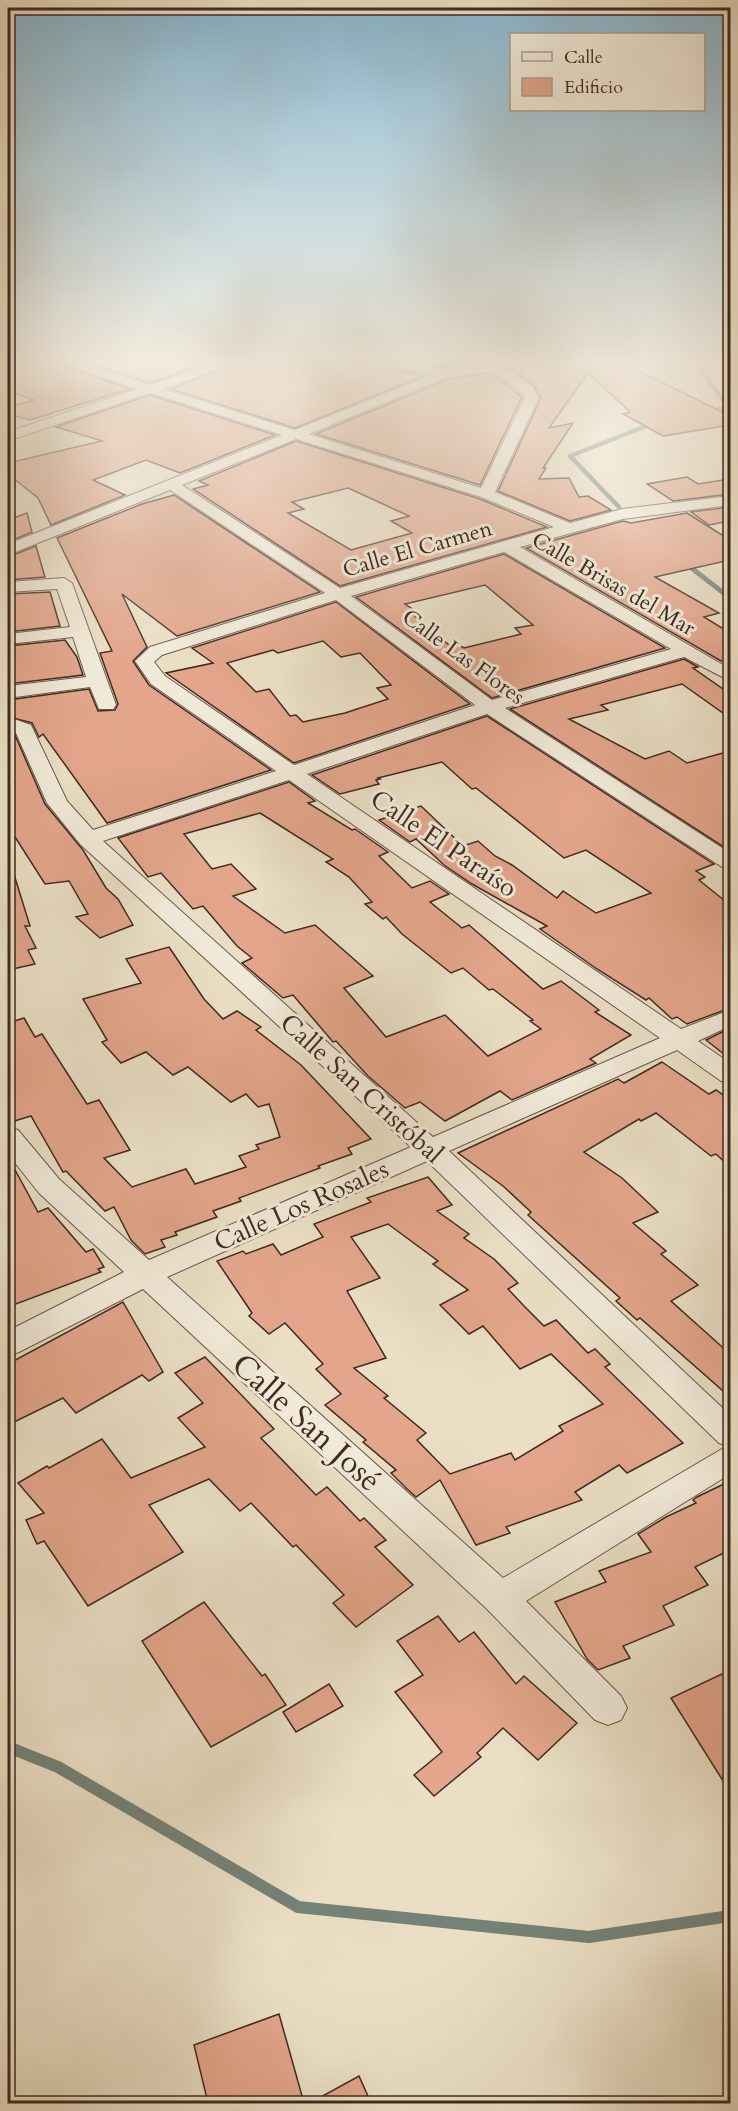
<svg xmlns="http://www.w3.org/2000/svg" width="738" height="2111" font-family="Cardo,serif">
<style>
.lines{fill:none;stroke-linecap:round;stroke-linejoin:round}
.stream-far2{stroke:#758277;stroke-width:4.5}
.stream-far1{stroke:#758277;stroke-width:5}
.stream{stroke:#758277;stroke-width:12}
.building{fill:#e3a68c;stroke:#412a20;stroke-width:1.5;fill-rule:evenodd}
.minor-casing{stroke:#6b5749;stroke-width:2}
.minor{fill:#f1ead9;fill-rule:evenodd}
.labels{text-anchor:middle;stroke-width:6;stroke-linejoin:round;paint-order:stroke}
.far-street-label{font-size:22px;fill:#412a20;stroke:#f1ead9}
.street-label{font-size:26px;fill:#412a20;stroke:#f1ead9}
.near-street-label{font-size:32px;fill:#412a20;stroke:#f1ead9}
</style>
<rect width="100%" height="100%" fill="#eadfc5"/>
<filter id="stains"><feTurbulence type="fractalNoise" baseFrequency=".00333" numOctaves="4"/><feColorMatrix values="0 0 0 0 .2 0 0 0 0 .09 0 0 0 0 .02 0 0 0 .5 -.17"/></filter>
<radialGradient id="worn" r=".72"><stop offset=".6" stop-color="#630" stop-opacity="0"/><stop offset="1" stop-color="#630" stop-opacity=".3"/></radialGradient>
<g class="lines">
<g class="stream-far2">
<path d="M695,361L728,407L707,412"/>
<path d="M619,507L570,456L654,423"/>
</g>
<path class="stream-far1" d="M685,563L730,598"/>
<path class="stream" d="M8,1747L58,1767L298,1907L589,1937L730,1916"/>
</g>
<g class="building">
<path d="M8,361H53L130,389L30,420L8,414V407L34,400L8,391Z"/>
<path d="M81,361H213L150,383Z"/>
<path d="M241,361H379L382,366L423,376L295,428L171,389Z"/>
<path d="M414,361H492L445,368Z"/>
<path d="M543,361H573L574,366L623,363L730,416V425L663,436L623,414L630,412L588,373L549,428L573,423L543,468H546L539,479L569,478L579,497L588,496L611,510L570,521L498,491L541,398L533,384L513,370L535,367Z"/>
<path d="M492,373L522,397L480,485L316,434L449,379Z"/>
<path d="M150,395L275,435L180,473L146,460L93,480L125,495L51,525L38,498L8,474V463L102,441L56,427Z"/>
<path d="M296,441L480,499L547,527L340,586L193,489L208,485L199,481ZM348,488L409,516L391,521L412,533L351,550L288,513L304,509L292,502Z"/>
<path d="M687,477L698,484L730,479V494L673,501L647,484Z"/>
<path d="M174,495L320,592L177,636L122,594L147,647L133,661L149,685L271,770L107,823L43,734L39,737L32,723L13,718L8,708V700L89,689L98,711L115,710L118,704L100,653L112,651L57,538L142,504Z"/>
<path d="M730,507V521L709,525L691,512Z"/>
<path d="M27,513L32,532L8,542V520Z"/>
<path d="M687,513L730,540V560L655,577L719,613L704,617L730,633V659L721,661L526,548L623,521L631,523Z"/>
<path d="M36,546L45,577L8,580V557Z"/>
<path d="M504,554L665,648L492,698L356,597ZM485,585L533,625L515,628L521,634L464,648L456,643L449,645L409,611L414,610L405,604Z"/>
<path d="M50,592L60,626L8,632V594Z"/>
<path d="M336,602L470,704L294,763L166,673L213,663L192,648ZM323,641L341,657L360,653L391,685L377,688L388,699L345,713L303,722L296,715L290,716L269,689L256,692L227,663L273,650L278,653Z"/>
<path d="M65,640L77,657L83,675L8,684V646Z"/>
<path d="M684,659L698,667L693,668L730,694V718L682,684L601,705L608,710L569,719L645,759L669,751L687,763L730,751V851L510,709Z"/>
<path d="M487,716L714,864L696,871L705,877L699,880L730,905V1008L687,1024L677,1017L672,1019L649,998L646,1000L597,969L540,929L547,926L472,884L444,865L416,839L410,842L379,820L421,806L463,846L478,841L495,856L512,865L557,898L563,891L596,913L651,893L586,850L564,858L476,788L472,789L442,762L378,778L380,779L376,780L379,784L340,794L312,775Z"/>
<path d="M8,735H15L45,804L83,850L106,888L118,899L133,925L100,938L76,917L88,914L69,881L45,884L8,826V784L15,782L8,769Z"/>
<path d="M289,782L315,801L308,803L352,830L355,829L388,852L379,856L412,888L430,881L449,894L430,902L462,928L469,925L543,989L561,981L599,1010L595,1012L631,1035L590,1059L596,1063L512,1100L500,1091L445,1121L420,1102L405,1108L368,1076L336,1041L333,1042L293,995L283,998L242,963L252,958L237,946L203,906L193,909L161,873L148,877L118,838ZM260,813L333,859L326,862L349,877L372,902L365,904L383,919L386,917L402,934L451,973L463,968L489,990L493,989L533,1020L530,1021L541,1029L488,1056L445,1015L386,1037L344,988L373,976L315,925L285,933L233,896L256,889L231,864L212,869L184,834Z"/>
<path d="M12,868L30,926H25L36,948L28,950L35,964L8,970V869Z"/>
<path d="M169,947L204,999L223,1019L237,1011L261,1027L256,1030L301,1065L371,1139L348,1148L352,1154L318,1166L320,1168L239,1198L241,1201L213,1211L217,1217L175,1232L177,1235L161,1240L165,1247L145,1254L131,1240L114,1207L105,1211L66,1171L63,1172L31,1116L8,1123V1023L24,1018L35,1037L42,1034L87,1104L99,1100L130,1150L104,1158L132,1187L186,1169L195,1184L246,1167L239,1156L259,1149L256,1145L280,1137L269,1104L258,1107L246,1094L231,1102L188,1067L173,1075L146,1052L121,1063L102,1042L107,1040L83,999L141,983L126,959Z"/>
<path d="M730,1028V1059L706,1040Z"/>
<path d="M662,1062L709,1094L716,1090L730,1100V1167L716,1154L711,1156L656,1113L641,1121L639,1119L584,1152L622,1178L658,1212L633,1223L666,1251L661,1254L698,1285L671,1301L730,1354V1397L640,1318L637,1320L616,1301L620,1298L528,1215L531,1212L503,1186L458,1153L618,1079L624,1083Z"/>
<path d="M8,1157L38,1212L48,1208L86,1252L93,1249L104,1267L98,1269L101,1272L8,1307Z"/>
<path d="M428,1177L452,1205L437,1211L469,1234L464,1238L494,1259L518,1283L508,1289L524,1306L544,1326L556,1320L588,1353L595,1349L610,1364L605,1367L683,1443L627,1473L619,1465L575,1492L582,1500L506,1527L510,1533L476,1545L440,1480L416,1497L407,1489L391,1473L396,1470L363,1442L366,1440L325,1405L341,1394L316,1369L323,1364L285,1323L269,1334L249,1316L252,1313L217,1261L243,1251L246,1254L273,1244L281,1255L323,1237L314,1224L371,1202L367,1198ZM388,1224L438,1261L433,1264L468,1290L440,1305L469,1334L483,1326L520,1369L551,1354L603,1404L559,1426L563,1431L515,1460L511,1453L450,1474L417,1440L426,1433L384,1398L388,1396L354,1368L386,1358L347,1291L380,1278L351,1237Z"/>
<path d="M123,1302L163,1372L149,1381L142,1375L76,1413L63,1398L8,1425V1364Z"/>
<path d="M205,1357L274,1429L261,1438L316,1495L327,1487L360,1521L364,1518L386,1540L375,1547L413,1585L356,1627L333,1603L344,1595L296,1545L293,1547L251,1503L240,1511L209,1479L149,1505L183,1552L88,1606L44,1541L37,1544L26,1520L44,1513L18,1483L47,1466L49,1468L102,1439L131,1478L205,1447L178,1418L203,1403L175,1373Z"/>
<path d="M730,1481V1550L695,1567L708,1585L663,1606L674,1625L623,1646L630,1658L598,1670L587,1659L555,1602L606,1582L599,1571L651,1552L638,1534L666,1517L696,1503L693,1500L697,1497Z"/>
<path d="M204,1602L262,1676L265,1674L286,1705L211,1747L142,1641Z"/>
<path d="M438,1616L459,1642L474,1632L516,1684L524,1676L577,1723L538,1760L503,1728L477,1753L481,1757L434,1796L414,1775L442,1752L395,1692L423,1675L397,1641Z"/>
<path d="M722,1674L730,1687V1792L671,1698Z"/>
<path d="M329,1684L343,1706L296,1732L283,1712Z"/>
<path d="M279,2014L304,2103H208L194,2045Z"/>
<path d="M359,2076L371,2103H310Z"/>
</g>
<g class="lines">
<defs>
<g id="minor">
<path d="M55,361H74L150,385L220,361H239L164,389L295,430L431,375L382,364L381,361H404L445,370L508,361H541L535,365L507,369L532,386L539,397L495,492L570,523L622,509L730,496V505L623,519L520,547L730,669V681L684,657L505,708L730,853V868L722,867L487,714L307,774L681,1029L730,1010V1026L698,1041L730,1063V1083L721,1081L677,1050L449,1151L730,1415V1474L526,1601L621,1696L627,1708L621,1720L608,1725L595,1720L487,1609L143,1289L19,1352L8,1356V1331L124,1272L39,1193L8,1154V1127L18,1130L59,1179L149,1260L411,1147L80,844L47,803L16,733H8V721L17,720L31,725L67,801L93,830L276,771L151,684L135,661L150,647L325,593L170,490L8,555V544L282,435L150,393L8,441V432L137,389ZM493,371L522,392L525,397L481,488L309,434L448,377ZM296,439L481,497L554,527L340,588L182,485ZM504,552L671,649L492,700L351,596ZM336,600L475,705L294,765L165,676L154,662L162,655ZM289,780L660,1038L433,1137L103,841ZM427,1161L719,1443L727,1446L503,1578L167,1277Z"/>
<path d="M64,578L72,583L116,705L113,709H99L90,687L8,698V686L86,677L73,637L8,644V634L70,627L57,589L8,592V582Z"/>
</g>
</defs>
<use href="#minor" class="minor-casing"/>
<use href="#minor" class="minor"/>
</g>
<linearGradient id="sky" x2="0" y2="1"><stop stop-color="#88b8d2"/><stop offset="0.55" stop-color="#f6f1e5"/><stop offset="1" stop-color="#f6f1e5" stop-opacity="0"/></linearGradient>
<rect width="738" height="657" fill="url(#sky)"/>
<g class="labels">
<g class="far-street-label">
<text transform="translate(417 548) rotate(-16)" y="8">Calle El Carmen</text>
<text transform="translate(614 583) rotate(30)" y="8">Calle Brisas del Mar</text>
<text transform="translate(464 656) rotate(36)" y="8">Calle Las Flores</text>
</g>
<g class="street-label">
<text transform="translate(444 843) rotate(34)" y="9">Calle El Paraíso</text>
<text transform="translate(362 1088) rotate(42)" y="9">Calle San Cristóbal</text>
<text transform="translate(301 1205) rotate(-24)" y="9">Calle Los Rosales</text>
</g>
<g class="near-street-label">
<text transform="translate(307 1422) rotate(42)" y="11">Calle San José</text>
</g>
</g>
<rect width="738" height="2111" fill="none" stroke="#eadfc5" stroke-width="30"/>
<rect x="9" y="9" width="720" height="2093" fill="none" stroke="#412a20" stroke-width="3"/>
<rect x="15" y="15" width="708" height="2081" fill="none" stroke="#412a20" stroke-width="1.5"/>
<rect x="510" y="33" width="195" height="78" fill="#f1ead9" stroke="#ab9d8f" stroke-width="1.5"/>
<rect x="522" y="52" width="30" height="9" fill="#f1ead9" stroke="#ab9d8f" stroke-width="1.5"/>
<text x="564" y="63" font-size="18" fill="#412a20">Calle</text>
<rect x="522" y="78" width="30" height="18" fill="#e3a68c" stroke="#ab9d8f" stroke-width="1.5"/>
<text x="564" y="93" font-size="18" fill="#412a20">Edificio</text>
<rect width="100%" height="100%" filter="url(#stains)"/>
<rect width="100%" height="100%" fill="url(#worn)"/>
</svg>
